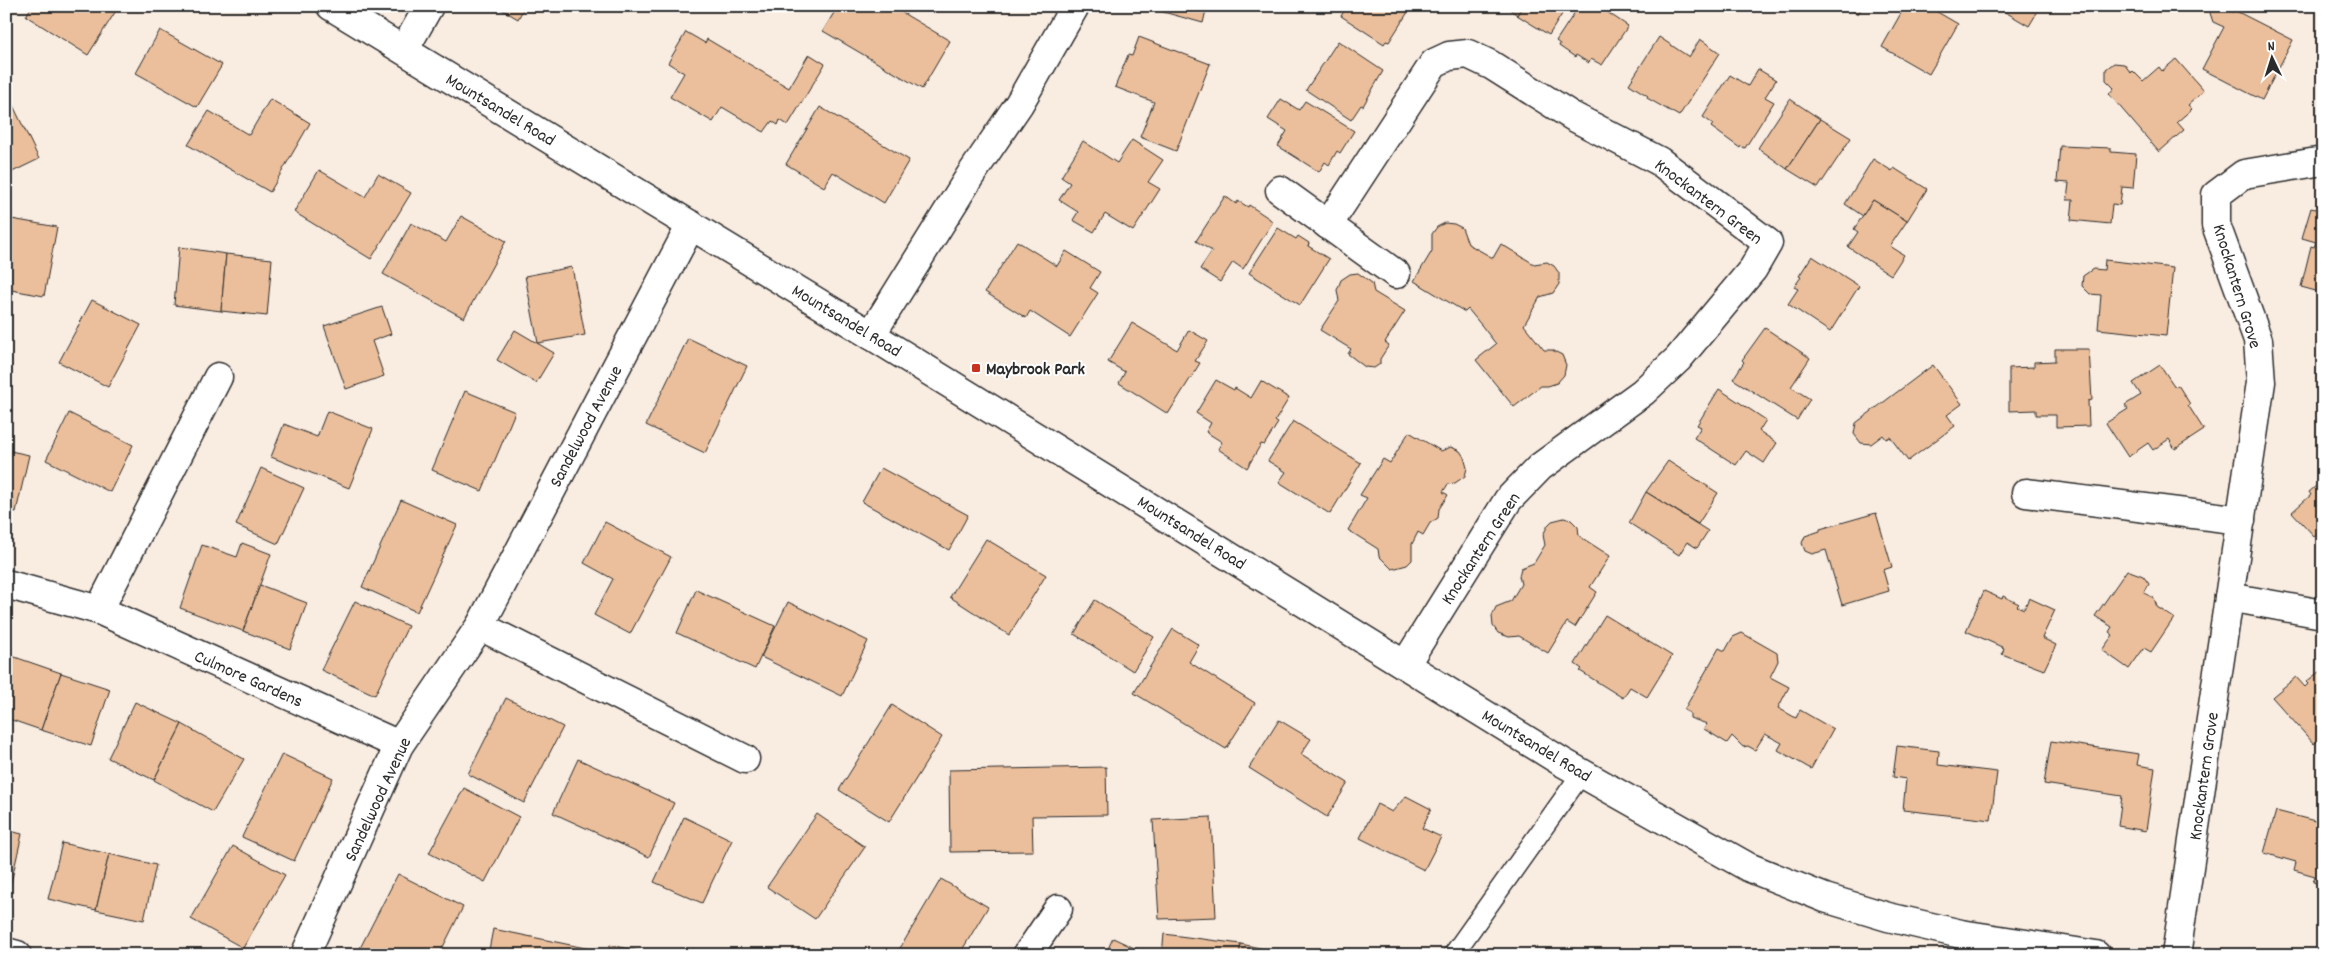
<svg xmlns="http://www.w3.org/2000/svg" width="2329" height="961" font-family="Dekko,sans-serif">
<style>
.building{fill:#ebbf9b;stroke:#2b2b2b}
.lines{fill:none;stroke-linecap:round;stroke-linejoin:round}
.lane-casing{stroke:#2b2b2b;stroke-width:22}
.street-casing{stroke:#2b2b2b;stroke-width:31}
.secondary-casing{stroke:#2b2b2b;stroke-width:31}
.lane{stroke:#fff;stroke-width:19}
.street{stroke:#fff;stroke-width:28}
.secondary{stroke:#fff;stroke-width:28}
.poi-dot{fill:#c8321e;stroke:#fff;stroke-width:2}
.labels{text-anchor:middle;stroke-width:4;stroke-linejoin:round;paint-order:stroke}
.street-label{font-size:18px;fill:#2b2b2b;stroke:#fff}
.poi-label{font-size:18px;font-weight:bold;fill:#2b2b2b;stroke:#fff;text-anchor:start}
</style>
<rect width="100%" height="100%" fill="#f9ece1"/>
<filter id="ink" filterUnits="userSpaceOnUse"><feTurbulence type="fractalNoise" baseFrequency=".02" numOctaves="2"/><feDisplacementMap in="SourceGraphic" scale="10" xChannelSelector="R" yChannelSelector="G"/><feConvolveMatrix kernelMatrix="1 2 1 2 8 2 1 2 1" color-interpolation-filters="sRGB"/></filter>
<g filter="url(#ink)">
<g class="building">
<path d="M32,6H119L88,55L26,16Z"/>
<path d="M496,6H525L518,19Z"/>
<path d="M838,6H891L950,41L922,89L823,31Z"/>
<path d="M1157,6H1207L1203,23L1156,10Z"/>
<path d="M1347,6H1407L1405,10L1408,12L1389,42L1386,41L1384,44L1341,16Z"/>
<path d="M1506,6H1523L1517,15Z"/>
<path d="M1523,6H1567L1549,35L1517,15Z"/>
<path d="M1579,6H1598L1628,26L1602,65L1591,59L1589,63L1576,55L1575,57L1559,46L1560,44L1556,41Z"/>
<path d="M1845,6H1863L1858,14Z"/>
<path d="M1905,6H1927L1958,24L1929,74L1882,47Z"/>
<path d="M1995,6H2041L2029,26Z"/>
<path d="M2214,6H2223L2233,12L2234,10L2293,40L2262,100L2202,69L2224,27L2213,22L2210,13Z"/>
<path d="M160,30L222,65L197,107L136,73Z"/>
<path d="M686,32L705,43L707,39L789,88L809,54L825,64L788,125L780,120L778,125L772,121L764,132L722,107L713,122L670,97L684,73L668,63Z"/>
<path d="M1139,37L1210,64L1176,151L1140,137L1154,102L1115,87L1128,55L1132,56Z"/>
<path d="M1659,37L1689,57L1700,39L1720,53L1679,116L1647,98L1648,96L1629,84Z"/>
<path d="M1338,41L1383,71L1363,106L1361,105L1351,120L1306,90Z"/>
<path d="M2176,59L2204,91L2188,105L2192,109L2177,122L2184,130L2159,152L2109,94L2114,88L2106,80V69L2114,63L2124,64L2131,73L2133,71L2143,81L2159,67L2162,71Z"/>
<path d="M1758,69L1776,80L1765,97L1774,102L1745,148L1741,146L1740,148L1711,127L1713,124L1703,117L1730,75L1748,86Z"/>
<path d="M6,91L39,159L6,175Z"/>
<path d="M270,99L310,123L270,192L188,145L209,111L249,135Z"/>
<path d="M1281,99L1299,110L1305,101L1354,131L1340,153L1337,151L1329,165L1325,162L1319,172L1278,146L1287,131L1268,119Z"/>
<path d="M1790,99L1820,119L1787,169L1758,148Z"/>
<path d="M820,107L909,160L884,203L833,172L824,187L786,164Z"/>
<path d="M1820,119L1851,138L1818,188L1787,169Z"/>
<path d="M1132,140L1163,160L1148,182L1160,189L1133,231L1105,214L1094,232L1073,220L1078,212L1059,200L1070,183L1061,177L1083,141L1117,163Z"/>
<path d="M2060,146L2111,148V152L2136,154L2133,188L2122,187L2120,205L2112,204L2110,224L2071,220L2073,200H2067L2069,183L2057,182Z"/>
<path d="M1873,159L1892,171L1894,168L1927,189L1907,221L1873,200L1863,216L1845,204Z"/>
<path d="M319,170L365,197L378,174L411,193L371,259L294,212Z"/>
<path d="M1225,196L1236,204L1238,201L1248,207L1249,205L1270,219L1272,223L1243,269L1233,262L1220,282L1200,269L1212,251L1196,241Z"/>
<path d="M1873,200L1907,221L1890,246L1904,255L1891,275L1848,247L1858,232L1854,229Z"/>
<path d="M2311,208L2323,211V293L2301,287L2311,246L2314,247L2316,242L2302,238Z"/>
<path d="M461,216L506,241L464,318L383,274L411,223L446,242Z"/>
<path d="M6,218L57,227L44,296L6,289Z"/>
<path d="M1445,223L1454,224L1462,228L1468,244L1493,258L1501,244L1534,264L1547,262L1554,266L1559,273V284L1553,293L1540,297L1524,325L1544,350H1552L1562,355L1566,365L1564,375L1557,383L1548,386H1541L1514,407L1476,360L1496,344L1482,326L1468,309L1465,312L1414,281L1432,251V234L1437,227Z"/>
<path d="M1278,228L1296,239L1298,236L1309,243L1308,246L1329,259L1300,305L1249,273Z"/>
<path d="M1017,241L1057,266L1066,251L1100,272L1090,288L1098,293L1070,337L1030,311L1026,318L985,292Z"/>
<path d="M179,247L226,254L221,311L174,305Z"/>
<path d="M226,254L272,259L267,316L221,311Z"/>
<path d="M1812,256L1859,286L1830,332L1788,304L1798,289L1794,287L1801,277L1799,276Z"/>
<path d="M2105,260L2173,268L2166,336L2098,329L2101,295L2090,294L2082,286L2083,276L2093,269L2104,270Z"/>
<path d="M572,267L585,335L538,343L525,276Z"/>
<path d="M1358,273L1372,283L1374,292L1405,311L1385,342L1389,345L1380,359V364L1374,368L1365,367L1348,354L1351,349L1320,330L1339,301L1337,290L1341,280L1350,274Z"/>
<path d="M92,300L141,325L108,387L59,362Z"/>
<path d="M382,307L391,334L372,341L384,376L346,389L324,326Z"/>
<path d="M1132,323L1177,350L1189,330L1208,341L1195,361L1200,363L1168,414L1119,383L1125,372L1108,362Z"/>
<path d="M2323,325V346L2320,326Z"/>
<path d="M1765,328L1810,358L1791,387L1810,399L1797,420L1733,379L1744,362L1742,360Z"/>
<path d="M515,330L554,353L536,383L497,360Z"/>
<path d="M688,338L747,366L705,453L646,425Z"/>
<path d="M2055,349H2089L2092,400L2088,401L2089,426L2056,427V415H2036V410L2009,411V368L2034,367V362L2055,361Z"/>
<path d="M1933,365L1962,404L1947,415L1955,426L1908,461L1890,437L1886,439L1883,435L1871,444L1861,443L1854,434L1856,423Z"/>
<path d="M2160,365L2175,387L2178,385L2190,404L2188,405L2204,430L2175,449L2169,439L2153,450L2148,443L2128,457L2106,423L2128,409L2125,405L2141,395L2133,383Z"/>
<path d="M1216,380L1234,390L1235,388L1251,398L1261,381L1289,398L1275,421L1278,423L1264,445L1261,444L1247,468L1218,449L1222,442L1206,432L1211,423L1196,413Z"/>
<path d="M1719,389L1766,420L1759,431L1777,443L1764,463L1746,451L1736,465L1694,438L1701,427L1697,425Z"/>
<path d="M465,391L515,412L482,491L432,470Z"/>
<path d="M327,411L373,429L349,488L271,457L284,424L317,437Z"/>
<path d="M69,413L133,445L110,492L46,460Z"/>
<path d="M1293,421L1361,463L1330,514L1279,482L1286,472L1268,461Z"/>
<path d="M1409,432L1441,451L1451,447L1460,451L1464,457L1467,468L1465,476L1455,483L1448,484L1443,492L1448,495L1439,509L1438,518L1430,523L1423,535L1418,532L1412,544V560L1407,565L1392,569L1379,556L1378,549L1348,530L1367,498L1360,495L1383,459L1390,463Z"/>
<path d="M6,450L29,455L16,512L6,510Z"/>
<path d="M1668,461L1718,493L1698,524L1646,492Z"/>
<path d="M261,468L304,488L278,544L236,525Z"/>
<path d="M881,468L968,515L949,550L862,502Z"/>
<path d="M2323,480V532L2322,533L2320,531L2314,536L2292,512L2311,495L2309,492Z"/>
<path d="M1646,492L1708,531L1697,548L1687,542L1679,555L1629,523Z"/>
<path d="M401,500L457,525L417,612L362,587Z"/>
<path d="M1876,513L1892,567L1883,570L1889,591L1842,605L1826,550L1812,554L1805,551L1802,543L1805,536L1820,531V529Z"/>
<path d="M1564,518L1571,520L1578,527L1579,536L1610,556L1590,587L1597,592L1575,627L1567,622L1548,653L1519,636L1509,637L1498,633L1493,626L1492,616L1496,607L1511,601L1521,584L1519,576L1521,568L1534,563L1545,545L1543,535L1548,525L1552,521Z"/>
<path d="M605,522L671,557L630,634L594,615L613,579L584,563Z"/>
<path d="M986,539L1046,575L1009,635L950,597Z"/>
<path d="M242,543L271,554L243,631L180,608L202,545L237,557Z"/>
<path d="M2127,570L2143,576L2149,584L2144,593L2154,598L2157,607L2174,618L2151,652L2144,648L2129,669L2102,650L2113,635L2109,632L2112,627L2095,616Z"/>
<path d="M260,585L307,603L290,649L243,631Z"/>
<path d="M696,590L775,626L755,669L677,633Z"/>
<path d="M1984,591L2002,599L2003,596L2019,604L2017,606L2024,609L2029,598L2055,610L2042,638L2056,645L2044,670L2002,654L2004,648L1966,631Z"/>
<path d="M1095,600L1154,637L1133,671L1074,634Z"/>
<path d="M355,601L408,626L375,695L321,670Z"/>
<path d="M788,602L868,641L842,696L761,657Z"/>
<path d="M1605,615L1672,656L1647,697L1630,687L1623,698L1580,671L1582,669L1575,664Z"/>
<path d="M1173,629L1199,645L1189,662L1255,703L1226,749L1134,693Z"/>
<path d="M1742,633L1777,653L1778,661L1770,677L1789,687L1778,708L1796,718L1800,710L1833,729L1811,769L1778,750L1782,743L1765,734L1755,750L1748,746L1743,747L1732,736L1727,743L1704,729L1707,724L1690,718V713L1684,710L1719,648L1725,651L1733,637Z"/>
<path d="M6,654L61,673L41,730L6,718Z"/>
<path d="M2320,671L2323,673V736L2314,744L2272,697L2296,677L2305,687L2308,684L2306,682Z"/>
<path d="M61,673L110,689L91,746L41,730Z"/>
<path d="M506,698L563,727L524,803L468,774Z"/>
<path d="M135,702L182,724L154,780L108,758Z"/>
<path d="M892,705L942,737L889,822L839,790Z"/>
<path d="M1279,720L1311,739L1301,754L1348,783L1327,817L1249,768Z"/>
<path d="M182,724L244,759L213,812L154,780Z"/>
<path d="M2051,741L2139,754L2137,765L2155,768L2146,831L2118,826L2122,796L2044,784Z"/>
<path d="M1897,746L1939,751L1938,765L1997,772L1991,820L1903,810L1906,779L1893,777Z"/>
<path d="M282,754L333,778L294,861L242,837Z"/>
<path d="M578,759L674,803L649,857L553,813Z"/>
<path d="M1106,767L1107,815L1032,816L1033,851L950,852L949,770Z"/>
<path d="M464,788L519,817L485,882L429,853Z"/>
<path d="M1406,796L1431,809L1422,828L1441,837L1424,870L1360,838L1377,804L1392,812Z"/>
<path d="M2276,811L2323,823V885L2313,882L2315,876L2294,870L2296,862L2264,853Z"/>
<path d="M817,814L865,847L815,919L767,887Z"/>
<path d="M684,817L732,840L702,903L654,882Z"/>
<path d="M1211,817L1216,917L1159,919L1153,820Z"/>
<path d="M6,830L22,834L9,892L6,891Z"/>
<path d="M62,843L109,854L96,910L48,899Z"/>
<path d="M233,846L285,875L243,948L191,919Z"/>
<path d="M109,854L156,865L144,920L96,910Z"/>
<path d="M398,874L463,907L439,955L357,954Z"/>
<path d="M941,879L988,907L959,955H896Z"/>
<path d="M493,929L590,949L589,955H488Z"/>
<path d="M1164,934L1241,944L1239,955H1162Z"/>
<path d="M1113,938L1149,955H1105Z"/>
<path d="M1241,944L1283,953V955H1239Z"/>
<path d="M610,945L659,955H608Z"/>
</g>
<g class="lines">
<defs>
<path id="lane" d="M1453,955L1582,773"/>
<g id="street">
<path d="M404,50L429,6"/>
<path d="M1280,190L1396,274"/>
<path d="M1328,225L1434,63L1449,56L1468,54L1491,65L1572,116L1659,161L1768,243L1753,269L1678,359L1643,392L1540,467L1508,500L1405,665"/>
<path d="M871,335L970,176L1019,104L1075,6"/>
<path d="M2026,493L2241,520"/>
<path d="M6,584L99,610L399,745"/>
<path d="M2229,597L2323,614"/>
<path d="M99,610L218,377"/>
<path d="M480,626L745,759"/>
<path d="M6,952L17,955"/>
<path d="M305,955L399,745L480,626L691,225"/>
<path d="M1027,955L1058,909"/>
<path d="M2176,955L2261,382L2258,340L2216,225V195L2244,174L2323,161"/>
</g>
<path id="secondary" d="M331,6L871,335L1562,762L1748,867L1825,898L1888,917L1961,934L2096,955"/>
</defs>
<use href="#lane" class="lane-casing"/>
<use href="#street" class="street-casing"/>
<use href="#secondary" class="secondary-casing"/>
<use href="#lane" class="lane"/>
<use href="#street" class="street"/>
<use href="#secondary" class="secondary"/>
</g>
</g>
<rect class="poi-dot" x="971" y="363" width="10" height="10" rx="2.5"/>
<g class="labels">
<g class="street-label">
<text transform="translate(501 109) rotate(31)" y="6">Mountsandel Road</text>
<text transform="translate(1709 201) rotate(37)" y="6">Knockantern Green</text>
<text transform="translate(2238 286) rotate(73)" y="6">Knockantern Grove</text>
<text transform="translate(847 320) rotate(31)" y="6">Mountsandel Road</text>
<text transform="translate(585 426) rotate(-62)" y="6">Sandelwood Avenue</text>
<text transform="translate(1192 532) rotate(32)" y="6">Mountsandel Road</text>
<text transform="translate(1480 548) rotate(-57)" y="6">Knockantern Green</text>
<text transform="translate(249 678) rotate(24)" y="6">Culmore Gardens</text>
<text transform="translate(1537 745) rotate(31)" y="6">Mountsandel Road</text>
<text transform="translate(2203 776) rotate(-82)" y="6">Knockantern Grove</text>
<text transform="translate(377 799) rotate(-65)" y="6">Sandelwood Avenue</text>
</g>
<g class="poi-label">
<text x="986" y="374">Maybrook Park</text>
</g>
</g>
<rect width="2329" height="961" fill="none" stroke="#fff" stroke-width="25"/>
<rect x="12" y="12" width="2304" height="936" fill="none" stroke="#2b2b2b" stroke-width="2" filter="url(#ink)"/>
<g transform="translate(2272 58) rotate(356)" stroke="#ffffff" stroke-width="4" paint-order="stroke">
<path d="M0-4L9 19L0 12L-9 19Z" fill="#2b2b2b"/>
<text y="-8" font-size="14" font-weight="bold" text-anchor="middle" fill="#2b2b2b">N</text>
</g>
</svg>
